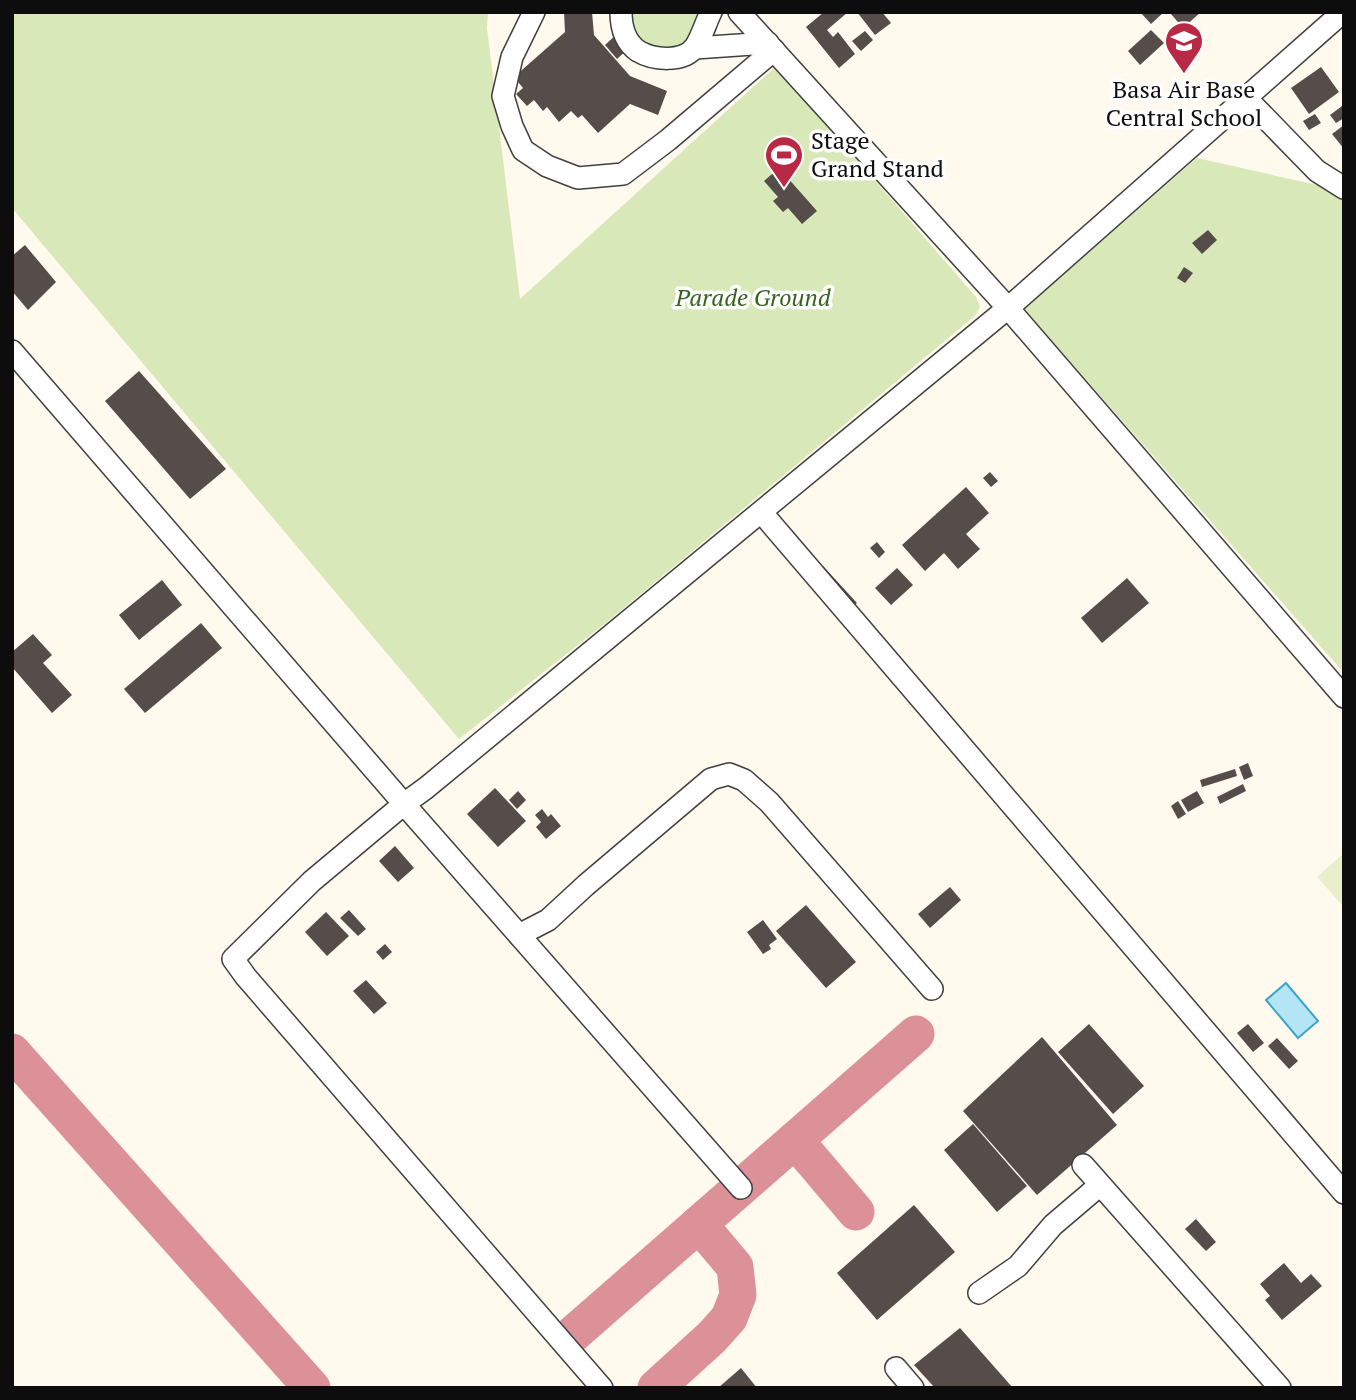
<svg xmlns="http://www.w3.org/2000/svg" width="1356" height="1400" font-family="'PT Serif',serif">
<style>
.green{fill:#d8e8b9}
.pitch{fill:#e8efca}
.water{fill:#b4e5f4;stroke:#3da5ca;stroke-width:2}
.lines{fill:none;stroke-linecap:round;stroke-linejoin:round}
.taxiway{stroke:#dc9199;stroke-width:37}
.building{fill:#564d4a}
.minor-casing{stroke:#404040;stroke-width:24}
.minor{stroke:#fff;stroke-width:21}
.labels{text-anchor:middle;stroke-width:7;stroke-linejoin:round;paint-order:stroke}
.poi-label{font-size:24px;fill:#0d0d0d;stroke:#fff}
.park-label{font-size:24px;font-style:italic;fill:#37641f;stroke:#fff}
</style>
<rect width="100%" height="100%" fill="#fff9ee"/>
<g class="green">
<path d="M12,12H488L487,28L520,299L776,66L976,297L980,306L976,315L612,618L459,739L12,208Z"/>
<path d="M623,12H700L687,39L676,49L643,48Z"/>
<path d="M1197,158L1344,191V673L1024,309Z"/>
</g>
<path class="pitch" d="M1344,853V907L1317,877Z"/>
<path class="water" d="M1286,983L1318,1021L1298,1038L1266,1000Z"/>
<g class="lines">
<g class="taxiway">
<path d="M12,1052L312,1388"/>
<path d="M795,1140L856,1212"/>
<path d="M571,1336L916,1034"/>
<path d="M656,1388L712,1337L729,1318L738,1295L735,1267L699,1224"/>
</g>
</g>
<g class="building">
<path d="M564,12H592L594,35L630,76L667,91L658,115L630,104L598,133L582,115L578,118L571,111L559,122L547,107L543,111L534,100L527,106L516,94L523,88L514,77L565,32Z"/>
<path d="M824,12H848L827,30L833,37L838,32L855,54L839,68L806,27Z"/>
<path d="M857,12H882L891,23L875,35Z"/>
<path d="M1140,12H1164L1151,24Z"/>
<path d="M1173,12H1201L1183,28L1171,14Z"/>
<path d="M1151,30L1164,43L1140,65L1128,51Z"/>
<path d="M865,31L873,40L861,51L852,41Z"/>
<path d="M618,33L630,47L617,59L605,45Z"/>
<path d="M1321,67L1339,92L1309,114L1291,88Z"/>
<path d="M1342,106L1344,109V118L1336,123L1330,115Z"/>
<path d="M1315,114L1321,123L1309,130L1303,121Z"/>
<path d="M1344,125V149L1332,134Z"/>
<path d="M779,168L817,211L802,224L788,208L783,212L773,201L778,197L764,181Z"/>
<path d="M1208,230L1217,240L1202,254L1192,243Z"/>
<path d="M25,245L56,282L28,310L12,291V256Z"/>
<path d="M1184,267L1193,273L1185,283L1177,278Z"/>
<path d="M139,371L226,469L190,499L105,401Z"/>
<path d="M990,472L998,481L991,487L983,478Z"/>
<path d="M966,487L989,513L966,534L980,549L958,569L944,553L925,571L902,545Z"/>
<path d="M877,542L885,552L879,558L870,548Z"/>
<path d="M823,566L857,603L849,610L816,573Z"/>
<path d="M897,568L913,585L891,605L875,588Z"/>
<path d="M1127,578L1149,603L1102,643L1081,618Z"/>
<path d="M162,580L182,605L139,640L119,615Z"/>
<path d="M201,623L222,648L145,713L124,689Z"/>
<path d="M33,634L52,655L43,663L72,695L52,713L12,667V652Z"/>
<path d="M1248,763L1253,776L1244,780L1239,767Z"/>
<path d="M1235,769L1237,776L1202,787L1200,780Z"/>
<path d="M1243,784L1246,791L1220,804L1217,797Z"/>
<path d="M495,788L526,821L498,847L467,814Z"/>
<path d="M518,791L526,800L517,809L509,800Z"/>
<path d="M1197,791L1204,803L1188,812L1181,800Z"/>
<path d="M1178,801L1186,814L1178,819L1171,806Z"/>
<path d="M542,809L548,817L551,814L561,826L546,839L536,827L541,822L535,815Z"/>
<path d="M395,846L414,868L398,882L379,861Z"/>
<path d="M950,887L961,900L930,928L918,914Z"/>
<path d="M806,905L856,962L826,988L776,931Z"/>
<path d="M349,910L366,929L358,936L340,918Z"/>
<path d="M326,912L349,936L327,956L305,932Z"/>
<path d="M763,920L777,939L769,945L771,949L763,954L747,932Z"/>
<path d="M385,944L392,952L383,960L376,952Z"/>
<path d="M366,980L387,1003L374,1014L353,991Z"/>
<path d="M1089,1024L1144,1086L1113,1114L1058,1052Z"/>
<path d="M1248,1024L1264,1043L1253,1052L1237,1033Z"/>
<path d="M1042,1037L1117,1125L1037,1195L963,1111Z"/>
<path d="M1277,1038L1298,1061L1289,1069L1268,1046Z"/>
<path d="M973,1124L1027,1186L997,1212L944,1150Z"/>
<path d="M914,1205L955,1252L877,1320L837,1273Z"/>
<path d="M1196,1219L1216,1242L1206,1251L1185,1229Z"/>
<path d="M1284,1263L1301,1283L1311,1274L1322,1286L1282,1320L1265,1300L1270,1296L1260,1284Z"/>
<path d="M960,1328L1013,1388H935L914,1365Z"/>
<path d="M741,1368L757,1388H718Z"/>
</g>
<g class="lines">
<defs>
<g id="minor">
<path d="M534,12L512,57L503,96L512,126L523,150L547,166L578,178L623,174L668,140L774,50"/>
<path d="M621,12C621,27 625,42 638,51C653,60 683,63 695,47C701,39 706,22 711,12"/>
<path d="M739,12L1008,308L1344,697"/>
<path d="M695,48L768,43"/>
<path d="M1246,98L1317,171L1344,188"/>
<path d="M12,351L404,804L312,881L233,959L246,977L602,1388"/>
<path d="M762,513L1344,1193"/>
<path d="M519,935L548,920L586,885L711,779L729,774L744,780L769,802L932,989"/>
<path d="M1083,1165L1280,1388"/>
<path d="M741,1188L404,804L426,788L1008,308L1343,12"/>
<path d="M979,1293L1018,1266L1053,1225L1100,1185"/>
<path d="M896,1368L913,1388"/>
</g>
</defs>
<use href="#minor" class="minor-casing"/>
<use href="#minor" class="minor"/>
</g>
<defs>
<symbol id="school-pin" viewBox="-11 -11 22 30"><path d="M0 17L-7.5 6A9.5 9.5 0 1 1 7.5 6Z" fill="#ba2944" stroke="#fff"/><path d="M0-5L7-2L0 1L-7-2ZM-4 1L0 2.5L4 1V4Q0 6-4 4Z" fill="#fff"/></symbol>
<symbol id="stadium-pin" viewBox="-11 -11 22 30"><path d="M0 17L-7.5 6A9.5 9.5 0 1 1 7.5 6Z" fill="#ba2944" stroke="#fff"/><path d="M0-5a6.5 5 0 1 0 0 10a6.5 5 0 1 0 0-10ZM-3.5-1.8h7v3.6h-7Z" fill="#fff"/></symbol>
</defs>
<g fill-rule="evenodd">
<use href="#school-pin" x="1162" y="19" width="44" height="60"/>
<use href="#stadium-pin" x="762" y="133" width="44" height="60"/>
</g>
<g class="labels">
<g class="poi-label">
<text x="1184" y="98">Basa Air Base<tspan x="1184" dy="28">Central School</tspan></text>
<text x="811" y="149" text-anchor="start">Stage<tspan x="811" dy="28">Grand Stand</tspan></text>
</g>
<g class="park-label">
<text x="753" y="306">Parade Ground</text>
</g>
</g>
<rect width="1356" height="1400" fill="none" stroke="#0d0d0d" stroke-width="28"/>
</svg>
